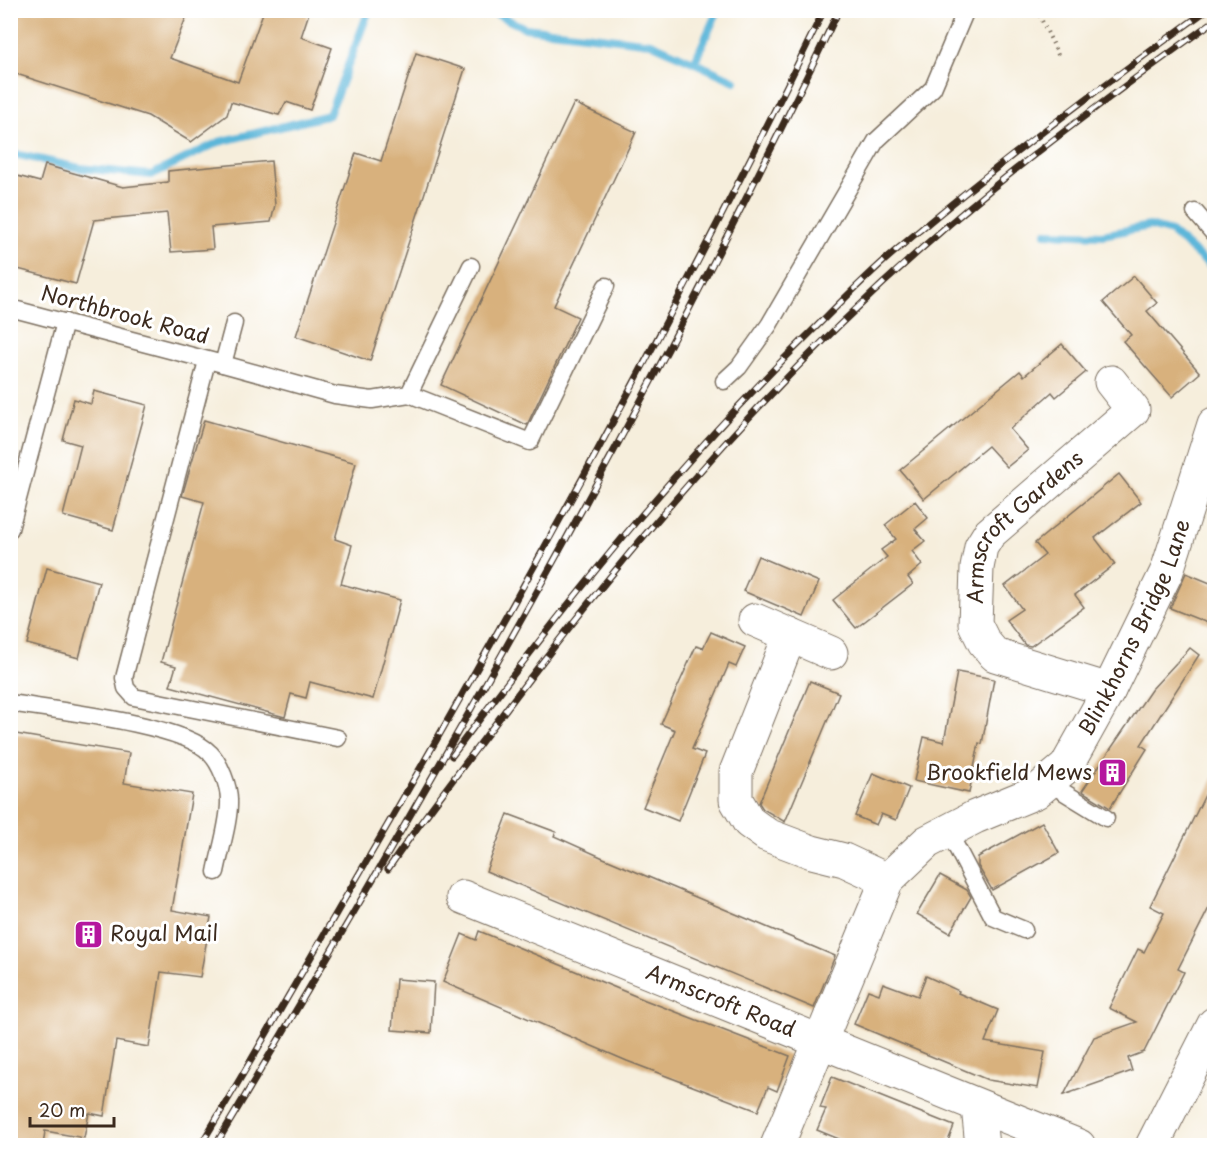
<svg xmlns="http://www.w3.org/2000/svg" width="1225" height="1156" font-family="'Playpen Sans',sans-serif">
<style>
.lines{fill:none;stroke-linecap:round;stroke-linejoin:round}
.stream{stroke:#5cb6d9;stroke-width:8}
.building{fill:#d8b17d}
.service-casing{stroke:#7c6f60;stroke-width:19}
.minor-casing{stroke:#7c6f60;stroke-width:35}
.path{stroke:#7c6f60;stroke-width:4;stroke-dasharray:1.5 4.5;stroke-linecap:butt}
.service{stroke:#fff;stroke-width:16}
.minor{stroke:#fff;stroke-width:33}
.rail-casing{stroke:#3b2a1e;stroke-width:7}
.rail{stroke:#fff;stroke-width:4.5;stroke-dasharray:14;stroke-linecap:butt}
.labels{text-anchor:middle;stroke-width:6;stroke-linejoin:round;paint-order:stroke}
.street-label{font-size:21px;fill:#3b2a1e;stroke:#fff}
.poi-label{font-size:21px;fill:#3b2a1e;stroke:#fff;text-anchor:end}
</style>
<rect width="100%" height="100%" fill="#fff"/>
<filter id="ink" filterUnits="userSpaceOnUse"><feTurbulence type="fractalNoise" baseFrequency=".0167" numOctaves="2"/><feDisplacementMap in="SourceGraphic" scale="12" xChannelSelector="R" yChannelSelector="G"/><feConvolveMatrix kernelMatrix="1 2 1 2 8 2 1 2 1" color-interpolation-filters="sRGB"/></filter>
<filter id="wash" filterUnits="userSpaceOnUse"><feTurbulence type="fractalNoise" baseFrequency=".008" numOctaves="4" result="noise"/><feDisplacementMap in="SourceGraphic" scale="24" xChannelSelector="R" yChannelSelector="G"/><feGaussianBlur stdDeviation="1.35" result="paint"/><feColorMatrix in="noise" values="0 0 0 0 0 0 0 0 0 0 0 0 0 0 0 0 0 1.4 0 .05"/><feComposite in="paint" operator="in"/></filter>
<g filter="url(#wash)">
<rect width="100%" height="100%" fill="#f6eedc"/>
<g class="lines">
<g class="stream">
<path d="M488,10L525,28L651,43L735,81"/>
<path d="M695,61L718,10"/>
<path d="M10,153L79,168L151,175L219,142L329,115L369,10"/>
<path d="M1046,233L1102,235L1150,226L1171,232L1214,269"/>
</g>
</g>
<g id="blocks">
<g class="building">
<path d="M10,10H189L170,58L238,82L264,10H310L301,37L332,48L310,110L286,102L279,115L231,102L227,115L191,142L148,116L10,72Z"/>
<path d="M416,53L465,69L370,361L296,336L356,153L381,161Z"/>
<path d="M574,103L636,132L554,306L578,317L527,425L441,385Z"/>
<path d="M271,161L275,205L271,222L211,227L213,249L171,252L167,213L94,220L76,284L10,267V174L40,182L45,165L123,187L168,182V171Z"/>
<path d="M1134,276L1157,303L1147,311L1200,373L1172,397L1123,341L1131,335L1103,302Z"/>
<path d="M1062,344L1086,372L1056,397L1052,392L1010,429L1028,450L1007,467L988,446L924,499L900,470L1020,371L1024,376Z"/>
<path d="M94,391L147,405L113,530L63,516L81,445L63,440L74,399L91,404Z"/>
<path d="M204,420L356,463L335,539L352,545L341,584L400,600L373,699L310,682L306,698L291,694L285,717L170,686L176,666L161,662L204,502L182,496Z"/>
<path d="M1119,474L1141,502L1095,538L1115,564L1075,595L1084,607L1031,646L1025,645L1006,620L1022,609L1005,586L1045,555L1035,543Z"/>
<path d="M915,501L928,518L915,529L925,541L912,551L922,565L908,577L913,584L856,628L833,600L887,557L881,550L896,539L885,525Z"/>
<path d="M758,556L819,582L804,617L743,591Z"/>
<path d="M47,568L99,582L79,658L27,644Z"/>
<path d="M1186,573L1215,585V626L1170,608Z"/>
<path d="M711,632L745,647L736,667L729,664L692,749L705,754L678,821L643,807L675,730L661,724L696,646L703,648Z"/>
<path d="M1190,648L1199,655L1141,745L1147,749L1110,808L1082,791L1151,690Z"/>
<path d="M957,672L994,679L982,744L979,743L969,793L914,781L924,737L944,742Z"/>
<path d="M810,681L839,693L785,822L763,809L759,803Z"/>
<path d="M10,733L129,753L124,783L192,794L172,910L211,917L200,977L161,972L149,1047L116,1041L104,1116L89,1113L84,1138L45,1131L43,1146H10Z"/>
<path d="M873,773L909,788L896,820L881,814L876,825L855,816Z"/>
<path d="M1215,775V896L1178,969L1184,972L1144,1052L1128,1058L1132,1071L1064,1095L1094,1037L1137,1022L1109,1008L1138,949L1144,952L1164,913L1150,906Z"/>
<path d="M508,814L556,832L554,836L601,857L835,956L814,1008L486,871Z"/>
<path d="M1042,822L1059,853L992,890L978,866V857Z"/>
<path d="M940,875L967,890L971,897L950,933L917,914Z"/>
<path d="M479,931L645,1000L790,1056L777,1091L768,1087L758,1111L627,1061L443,982L462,934L476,940Z"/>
<path d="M926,976L959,991L958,993L998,1010L985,1042L1045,1052L1038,1088L988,1080L854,1024L868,990L879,994L883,983L918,996Z"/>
<path d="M396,979L434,982L431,1033L392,1030Z"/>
<path d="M832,1077L954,1126L946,1146H856L817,1130L826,1109L820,1108Z"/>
</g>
</g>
</g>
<g filter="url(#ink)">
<use href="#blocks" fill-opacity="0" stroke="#7c6f60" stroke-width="1.5"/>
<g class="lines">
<defs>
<g id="service">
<path d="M1195,212L1214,234"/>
<path d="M10,308L223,364L234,323"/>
<path d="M207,361L124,678L126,688L134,697L338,738"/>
<path d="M223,364L335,395L372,400L409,394L471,266"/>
<path d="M724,381L739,367L769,325L876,141L933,88L966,10"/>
<path d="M409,394L530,442L606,286"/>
<path d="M10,529L65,322"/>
<path d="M10,703C53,710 184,724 210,753C220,763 229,786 229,800C230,820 220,851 216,872"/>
<path d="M1049,783L1106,818"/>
<path d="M948,831L993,917L1024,930"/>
</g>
<g id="minor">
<path d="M755,620L831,653"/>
<path d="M790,635L736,772V800L749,822L767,835L812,852L844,860L887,880"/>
<path id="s1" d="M1109,690L995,655L984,642L975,624L977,568L981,547L989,534L1133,410L1111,382"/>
<path id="s2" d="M463,897L1079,1146"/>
<path d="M978,1107L982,1146"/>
<path id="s3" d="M777,1146L887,880L927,842L975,817L1036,792L1066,767L1109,690L1167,571L1214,424"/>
<path d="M1152,1146L1214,1024"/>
</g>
</defs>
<use href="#service" class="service-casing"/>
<use href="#minor" class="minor-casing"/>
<path class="path" d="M1037,10L1059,57"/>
<use href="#service" class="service"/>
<use href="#minor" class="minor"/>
<defs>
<g id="rail">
<path d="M452,756C564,605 681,459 816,327C841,302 866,276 893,253C993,167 1100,87 1207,10"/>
<path d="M388,869C422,819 459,772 495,724C640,530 802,344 990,190C1062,131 1139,75 1214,21"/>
<path d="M200,1146C251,1062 299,977 348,893C517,604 678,311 824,10"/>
<path d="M215,1146C438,775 652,400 839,10"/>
</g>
</defs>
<use href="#rail" class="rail-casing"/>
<use href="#rail" class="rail"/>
</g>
</g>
<defs>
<symbol id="building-square" viewBox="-11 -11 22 22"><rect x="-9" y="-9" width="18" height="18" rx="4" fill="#b5179e" stroke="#fff"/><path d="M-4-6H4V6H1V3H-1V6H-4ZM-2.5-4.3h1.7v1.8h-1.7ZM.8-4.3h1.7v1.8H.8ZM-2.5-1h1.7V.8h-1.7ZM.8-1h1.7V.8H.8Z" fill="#fff"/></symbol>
</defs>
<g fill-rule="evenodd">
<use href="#building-square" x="1096" y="756" width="33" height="33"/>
<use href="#building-square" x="72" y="918" width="33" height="33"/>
</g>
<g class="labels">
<g class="street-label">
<text transform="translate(125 315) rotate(15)" y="7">Northbrook Road</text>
<text dy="7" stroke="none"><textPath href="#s1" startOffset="273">Armscroft Gardens</textPath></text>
<text dy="7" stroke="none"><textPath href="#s3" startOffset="658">Blinkhorns Bridge Lane</textPath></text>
<text dy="7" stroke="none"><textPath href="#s2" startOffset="278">Armscroft Road</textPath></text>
</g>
<g class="poi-label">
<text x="1092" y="780">Brookfield Mews</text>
<text x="110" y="941" text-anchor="start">Royal Mail</text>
</g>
</g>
<rect width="1225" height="1156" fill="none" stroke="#fff" stroke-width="36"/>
<path d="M30 1117v9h84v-9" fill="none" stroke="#3b2a1e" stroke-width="3"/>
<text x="39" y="1117" font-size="18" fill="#3b2a1e" stroke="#ffffff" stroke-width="4.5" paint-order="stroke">20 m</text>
</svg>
